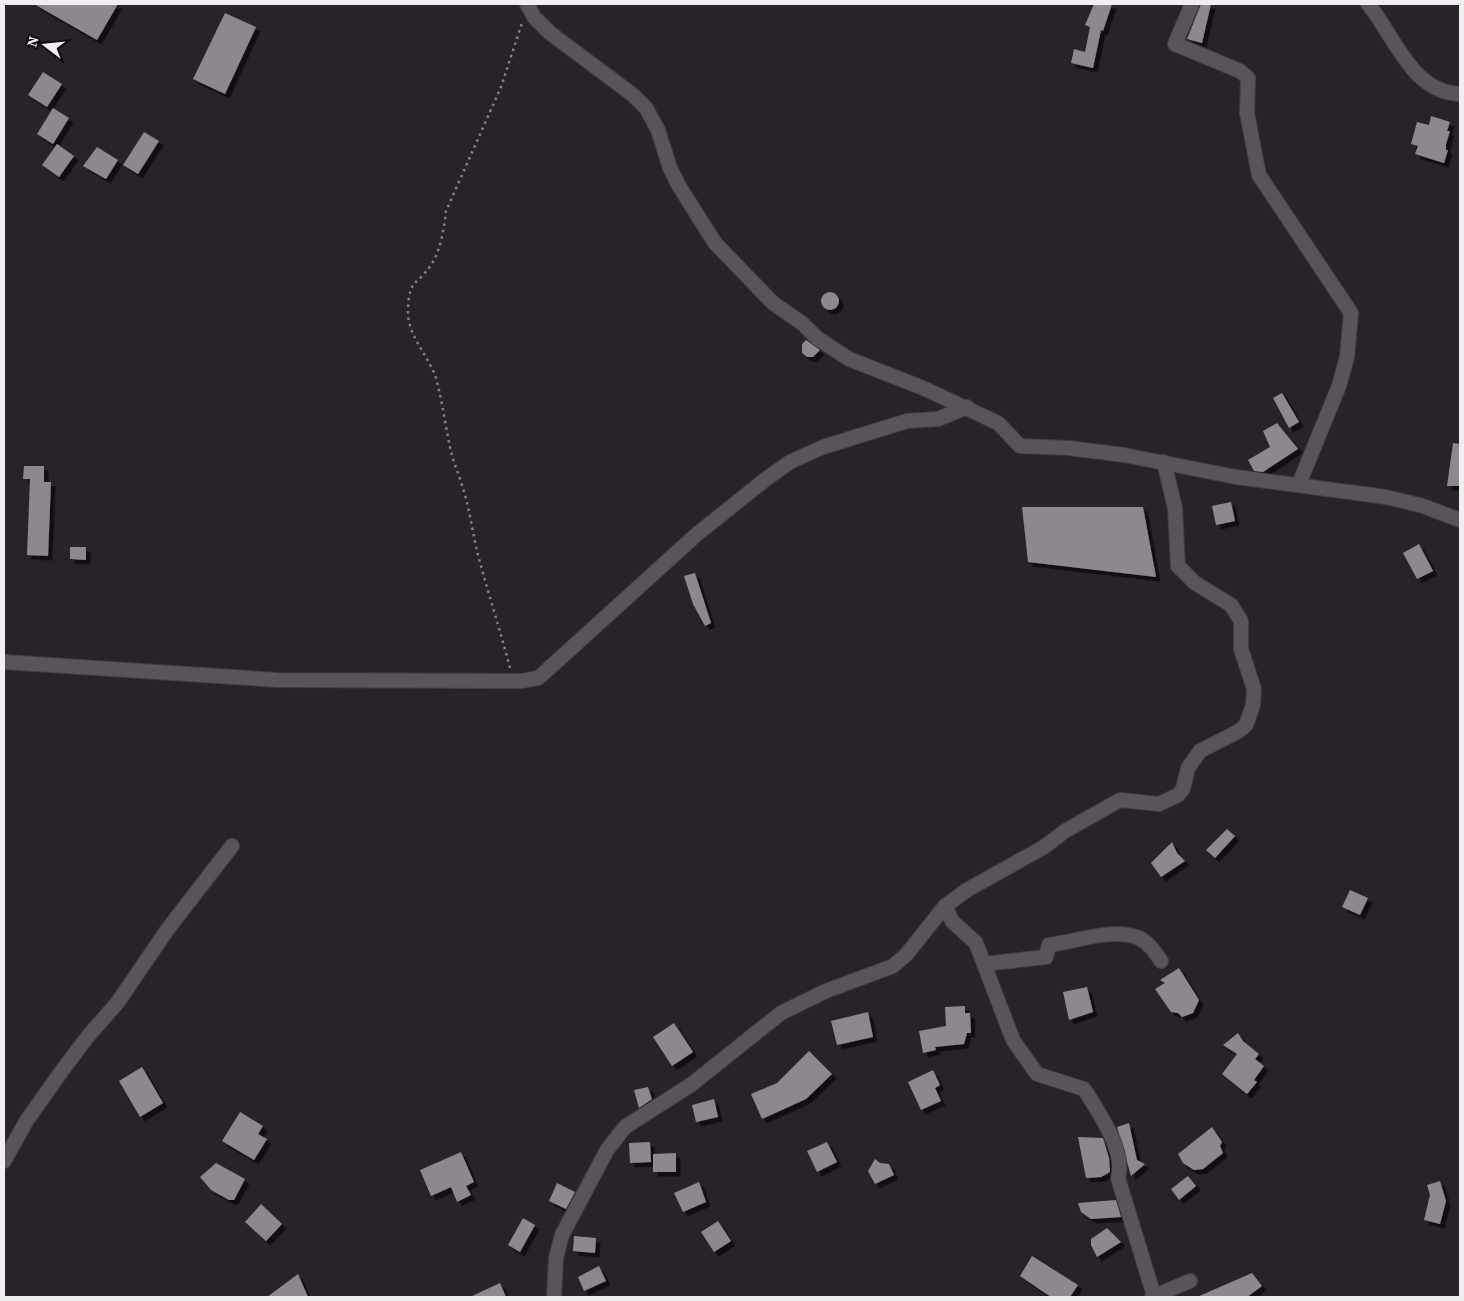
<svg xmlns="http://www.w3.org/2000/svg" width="1464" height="1301" font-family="'Source Serif 4',serif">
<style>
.building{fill:#8d878e;filter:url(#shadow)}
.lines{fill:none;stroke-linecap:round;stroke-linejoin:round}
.street-casing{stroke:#423e42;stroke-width:16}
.path{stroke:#858186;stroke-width:2.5;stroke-dasharray:2.5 4;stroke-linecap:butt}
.street{stroke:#5a545a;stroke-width:14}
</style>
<defs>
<filter id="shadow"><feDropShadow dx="4.5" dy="4.5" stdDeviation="0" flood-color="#0009"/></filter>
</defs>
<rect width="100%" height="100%" fill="#282328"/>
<g class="building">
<path d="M34,4H118L97,40Z"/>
<path d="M1094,4H1112L1103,31L1101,30L1093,68L1071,63L1074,49L1085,52L1090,27L1085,25Z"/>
<path d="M1201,4H1211L1202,43L1187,39Z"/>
<path d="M225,13L256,27L225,94L193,79Z"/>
<path d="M43,72L62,84L47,107L28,95Z"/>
<path d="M53,108L69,118L53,144L37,134Z"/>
<path d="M1431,116L1450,122L1447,131H1450L1446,144V150H1448L1444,163L1415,154L1418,146L1411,144L1417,122L1429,125Z"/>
<path d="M144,132L159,141L138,174L123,165Z"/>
<path d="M57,144L74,156L59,177L42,165Z"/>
<path d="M97,147L118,160L106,179L83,166Z"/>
<circle cx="830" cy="301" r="9"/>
<path d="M806,340L820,350L813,357H807L802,353V344Z"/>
<path d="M1282,393L1299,422L1289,428L1273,398Z"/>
<path d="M1277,423L1298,449L1263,472L1254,471L1248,460L1270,447L1263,431Z"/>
<path d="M1453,443L1460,444V486H1447Z"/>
<path d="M24,466H44V482H51L48,556L27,555L30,479H23Z"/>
<path d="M1231,502L1235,521L1216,525L1212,506Z"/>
<path d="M1022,507H1143L1156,577L1028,562Z"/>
<path d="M1419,544L1433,571L1417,579L1403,553Z"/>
<path d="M70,547H86V560L70,559Z"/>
<path d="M695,573L711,623L705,626L693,604L684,576Z"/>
<path d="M1227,829L1235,836L1215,858L1206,850Z"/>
<path d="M1172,842L1177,853L1185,861L1161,877L1151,863Z"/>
<path d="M1350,890L1368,898L1360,915L1342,907Z"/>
<path d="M1179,968L1199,1000L1193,1013L1182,1017L1178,1013L1171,1012L1155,989L1165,983L1160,980Z"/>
<path d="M1087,987L1093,1012L1069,1020L1063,992Z"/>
<path d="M965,1006V1013H970L971,1033H967L964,1044L935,1047L936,1050L923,1053L919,1031L946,1026L945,1007Z"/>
<path d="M868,1012L873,1037L837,1045L831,1021Z"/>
<path d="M674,1023L693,1052L672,1066L653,1037Z"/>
<path d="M1238,1033L1243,1041L1259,1054L1255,1059L1264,1066L1254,1080L1257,1082L1247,1094L1222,1074L1237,1054L1223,1045Z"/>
<path d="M809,1051L832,1074L806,1099L762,1119L751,1094L777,1083Z"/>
<path d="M142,1067L163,1103L140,1117L119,1081Z"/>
<path d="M933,1070L940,1085L935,1088L941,1101L921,1110L908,1082Z"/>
<path d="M648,1087L652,1099L639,1108L634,1090Z"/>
<path d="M714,1099L718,1117L696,1122L692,1105Z"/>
<path d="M240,1112L263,1126L258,1134L267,1139L254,1160L222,1141Z"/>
<path d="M1129,1123L1137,1160L1145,1164L1131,1176L1117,1127Z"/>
<path d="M1212,1127L1222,1142L1220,1146L1223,1153L1203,1169L1194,1170L1183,1163L1178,1154Z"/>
<path d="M1078,1137L1103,1138L1109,1158L1110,1172L1101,1177L1086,1178Z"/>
<path d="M650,1142L651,1162L630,1163L629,1143Z"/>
<path d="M827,1142L837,1162L817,1172L807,1151Z"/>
<path d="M461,1152L474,1182L466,1186L471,1195L457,1202L451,1187L431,1196L420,1170Z"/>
<path d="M676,1153V1172H653V1154Z"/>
<path d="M875,1159L880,1163L889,1164L894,1175L875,1184L868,1171Z"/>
<path d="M216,1163L245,1179L234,1200H229L211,1190L200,1177Z"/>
<path d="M1188,1176L1196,1186L1179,1200L1171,1189Z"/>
<path d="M1440,1181L1446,1201L1440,1224L1424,1220L1430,1195L1427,1185Z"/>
<path d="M699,1182L706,1202L683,1212L674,1193Z"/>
<path d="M557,1183L575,1192L566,1209L549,1201Z"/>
<path d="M1116,1200L1121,1217L1091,1219L1081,1212L1078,1203Z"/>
<path d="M261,1204L282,1224L266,1241L245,1222Z"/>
<path d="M523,1218L535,1225L520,1252L508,1245Z"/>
<path d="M718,1221L731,1241L714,1252L701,1232Z"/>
<path d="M1107,1228L1121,1242L1097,1257L1091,1245V1239Z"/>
<path d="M574,1236L596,1238L595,1253L573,1251Z"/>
<path d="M1032,1256L1078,1285L1070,1297H1051L1020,1276Z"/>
<path d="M599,1266L606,1281L584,1291L578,1277Z"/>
<path d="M1252,1273L1262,1286L1247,1297H1197Z"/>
<path d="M298,1274L308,1297H267Z"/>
<path d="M500,1283L506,1297H470Z"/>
</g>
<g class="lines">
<defs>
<g id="street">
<path d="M527,4L534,17L550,33L633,95L646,108L658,130L670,168L679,186L715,243L773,303L803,324L817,338L849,359L923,388L998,423L1020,446L1069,448L1124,455L1236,477L1386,497L1423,506L1460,520"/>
<path d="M1192,4L1175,44L1240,71L1248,78L1247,113L1259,175L1351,313L1347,357L1339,386L1299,484"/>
<path d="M1368,4C1395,36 1411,92 1460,94"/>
<path d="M4,662L278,680L522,681L538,678L545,672L696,535L766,479L790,462L823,447L907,421L938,419L967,407"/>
<path d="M945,906L952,921L976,943L1013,1040L1037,1074L1084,1089C1098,1111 1126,1151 1118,1178L1154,1296"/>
<path d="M984,964L1046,957L1049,945C1076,942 1112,927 1139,938C1149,943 1155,952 1161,961"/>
<path d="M4,1161L27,1120L64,1068L89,1035L118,1002L167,930L232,846"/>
<path d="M554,1297L556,1258L562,1235L607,1150L625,1127L692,1084L781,1013L826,991L893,966L906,955L945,906L967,890L1044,847L1065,831L1120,800L1159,804L1178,795L1183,789L1188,768L1200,751L1239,731L1246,725L1253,705L1254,689L1241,649V621L1231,605L1195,583L1178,566L1175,508L1164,462"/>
<path d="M1152,1297L1190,1281"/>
</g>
</defs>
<use href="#street" class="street-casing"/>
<path class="path" d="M510,668C500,629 487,590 477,551C472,529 469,506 462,485C459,475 455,466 452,456C446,431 443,404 436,378C428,354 407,336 408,310C409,278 417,286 431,265C441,250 444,228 446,211L501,87L522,23"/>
<use href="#street" class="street"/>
</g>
<rect width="1464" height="1301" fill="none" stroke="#f1eef2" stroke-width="10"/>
<g transform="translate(45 45) rotate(286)" stroke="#0f0d10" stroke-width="4" paint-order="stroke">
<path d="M0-4L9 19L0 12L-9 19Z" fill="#f1eef2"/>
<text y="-8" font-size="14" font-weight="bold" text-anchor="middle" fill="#f1eef2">N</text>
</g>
</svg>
